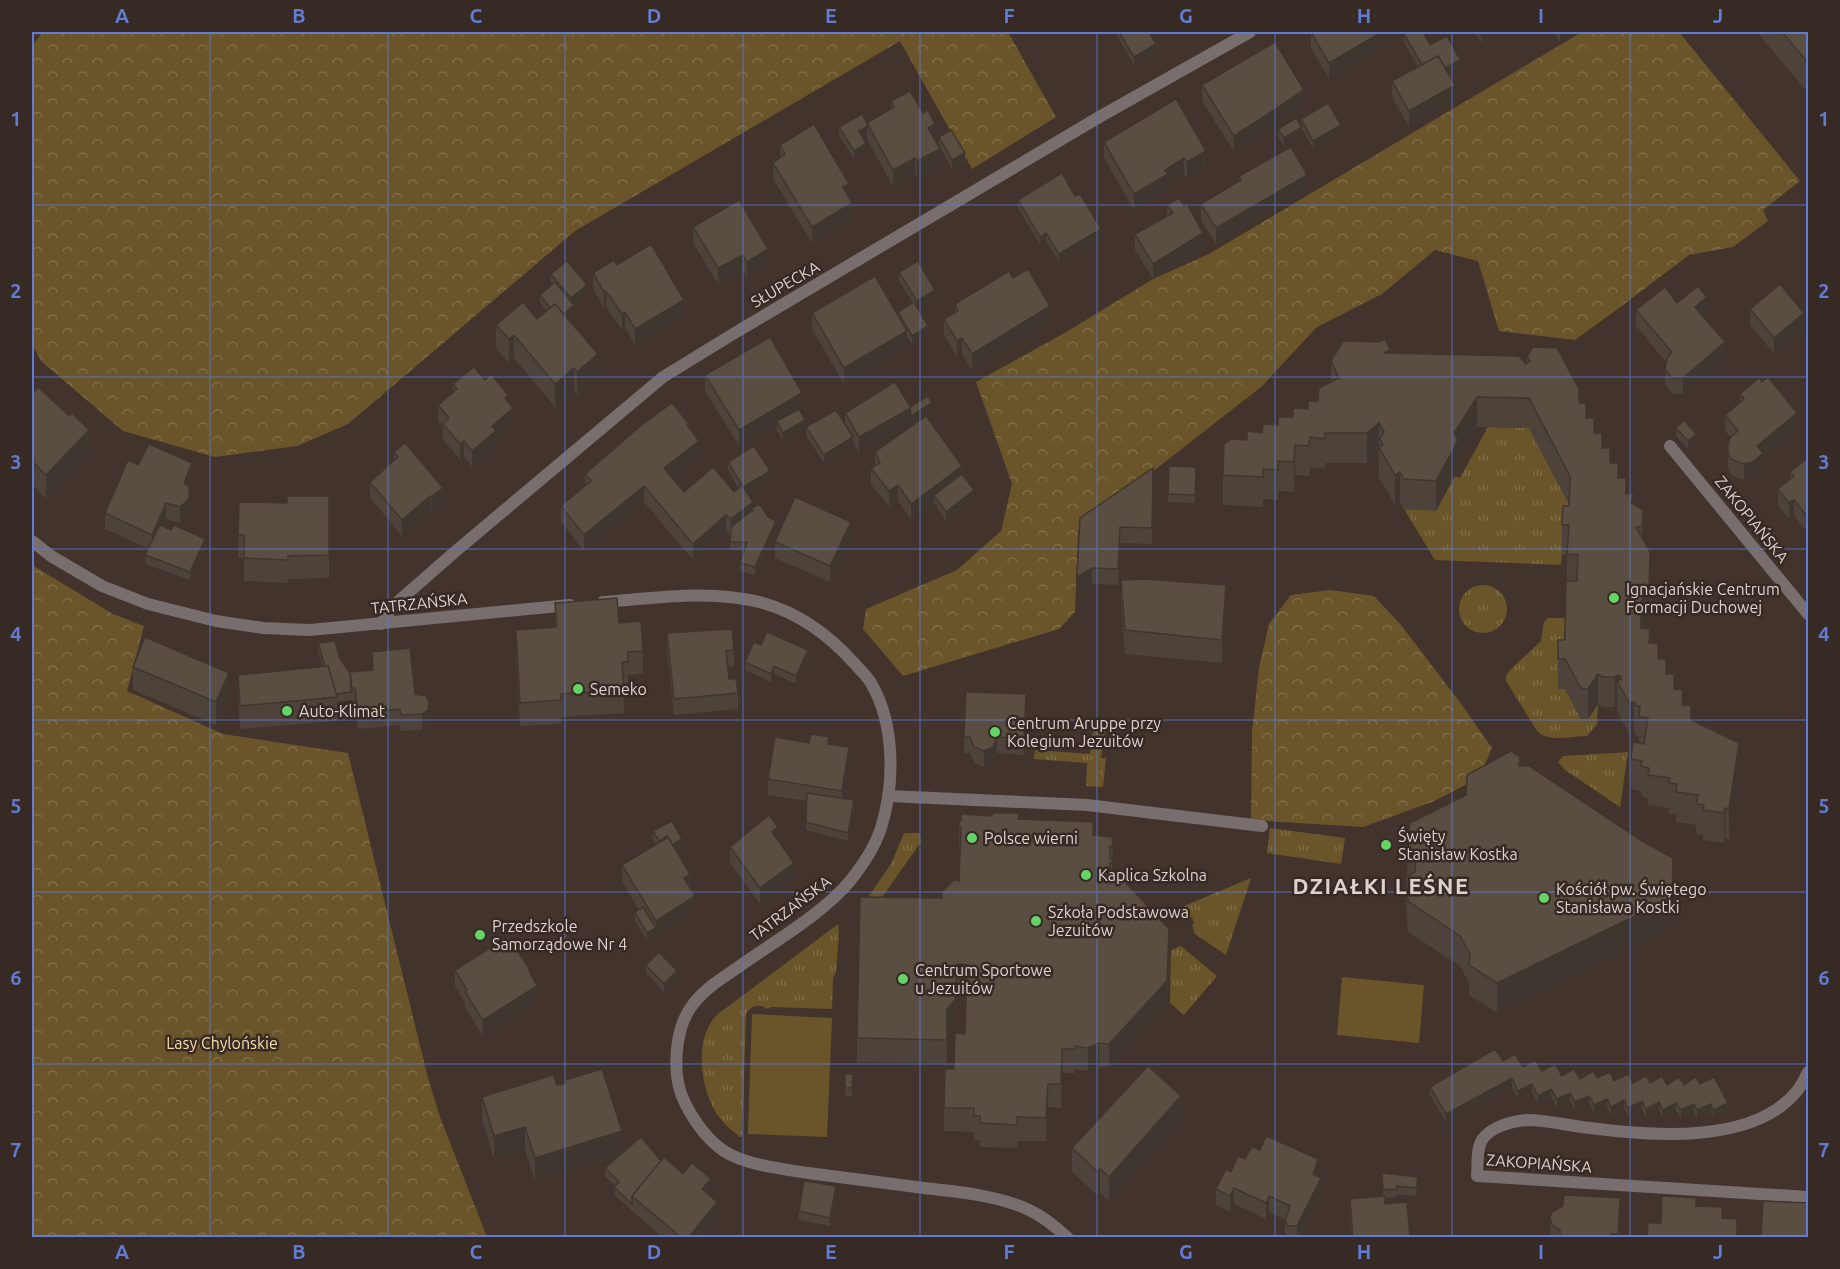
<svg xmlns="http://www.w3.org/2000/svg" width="1840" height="1269" font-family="Ubuntu,sans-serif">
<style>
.grass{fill:url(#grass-tufts)}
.forest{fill:url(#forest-crowns)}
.green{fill:#6a552a}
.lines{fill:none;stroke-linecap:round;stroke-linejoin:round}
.lane{stroke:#776e6d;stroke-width:12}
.street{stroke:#776e6d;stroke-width:12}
.wall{fill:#4d433a}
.shaded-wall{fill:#3f372f}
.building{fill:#5a4e43;stroke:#3f372f;stroke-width:1.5}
.grid{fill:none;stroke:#607cd4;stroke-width:1.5;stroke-opacity:0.55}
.poi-dot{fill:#65d467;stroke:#372923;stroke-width:2}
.labels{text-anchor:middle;stroke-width:5;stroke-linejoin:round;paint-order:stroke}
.street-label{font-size:16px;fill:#dcd2ce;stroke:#372923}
.poi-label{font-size:16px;fill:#dcd2ce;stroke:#372923;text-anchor:start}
.park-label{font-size:16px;fill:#f9dda7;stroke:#372923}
.district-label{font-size:22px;font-weight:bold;letter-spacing:1.5px;fill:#dcd2ce;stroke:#372923}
.neatline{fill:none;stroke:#607cd4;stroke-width:2}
.grid-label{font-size:20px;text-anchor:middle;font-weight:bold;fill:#607cd4}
</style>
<defs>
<pattern id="grass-tufts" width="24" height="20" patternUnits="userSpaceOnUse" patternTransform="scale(1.5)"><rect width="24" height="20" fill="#6a552a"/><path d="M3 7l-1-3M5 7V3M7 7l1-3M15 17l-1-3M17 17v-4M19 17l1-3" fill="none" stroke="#7f6d48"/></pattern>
<pattern id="forest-crowns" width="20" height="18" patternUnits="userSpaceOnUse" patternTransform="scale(1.5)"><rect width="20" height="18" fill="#6a552a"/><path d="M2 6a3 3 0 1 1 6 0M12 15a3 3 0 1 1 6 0" fill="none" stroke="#7f6d48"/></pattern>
</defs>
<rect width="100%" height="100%" fill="#42332d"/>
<g class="grass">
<path d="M1488,427L1529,428L1571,508L1563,537L1561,565L1435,560L1404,509L1436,510L1454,476L1460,478Z"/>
<circle cx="1483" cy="609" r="24"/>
<path d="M1548,618H1566L1558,689H1565L1581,719H1588L1598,704L1597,724L1587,736C1571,736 1549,743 1537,731L1506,681V676L1509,671L1541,641L1544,622Z"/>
<path d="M1101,719L1106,723L1101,758H1106L1103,787L1086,786L1087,763L1034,759L1035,750L1090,754L1094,722Z"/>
<path d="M1628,752L1620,807L1565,770L1558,762L1563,756Z"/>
<path d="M1270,828L1345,838L1341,864L1267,853Z"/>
<path d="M904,833H920L921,842L880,900L864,903L891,864Z"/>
<path d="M1251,878L1226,955L1195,934L1192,925L1194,923L1192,917L1189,918L1184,906Z"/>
<path d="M838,924L839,933L836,972L833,979L832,1009L771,1007L767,1009C760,1003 750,1006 746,1014L742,1137H740C732,1131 725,1125 719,1117C701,1092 693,1042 715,1017C718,1013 723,1010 726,1008Z"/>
<path d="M1181,946L1217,976L1184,1015L1170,1003L1171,950Z"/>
</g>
<g class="forest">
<path d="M43,32H1008L1056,117L972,169L900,41L575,231L348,424L297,446L215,457L123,431L41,361L32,344V46Z"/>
<path d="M1582,32H1679L1800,181L1763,210L1768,221L1733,247L1689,255L1615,311L1575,340L1499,331L1478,261L1435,250L1382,294L1317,327L1261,387L1147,476L1122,499L1078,531L1075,612L1059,629L903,676L863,629L866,609L957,570L1001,531L1012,484L976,382L1068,331L1153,279L1209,254Z"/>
<path d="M32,565L113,614L144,626L127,691L223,734L348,753L428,1078L440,1117L487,1237H32Z"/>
<path d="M1330,590L1374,596L1401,625L1462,705L1492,748L1479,778L1432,802L1363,827L1251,820L1252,732L1259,668L1269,624L1291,595Z"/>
</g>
<g class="green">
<path d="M1342,977L1424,985L1419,1043L1337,1035Z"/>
<path d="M752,1014L832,1018L827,1137L748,1134Z"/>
</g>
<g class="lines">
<path class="lane" d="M888,796L1087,805L1262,826"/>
<g class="street">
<path d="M1670,446L1808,614"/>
<path d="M32,541L51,556L102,586L148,604L216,621L263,628L310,630L570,605"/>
<path d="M603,602C655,598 711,589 763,603C799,613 830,636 855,664C860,670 867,676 871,683C895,724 895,783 881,828C875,847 862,866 850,881C824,913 772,943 737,968C722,978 706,988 694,1003C674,1027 671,1076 685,1103C694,1121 708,1140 724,1151C745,1165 783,1169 808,1173C847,1178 886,1183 924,1188C959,1192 995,1195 1027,1209C1043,1216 1055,1227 1068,1238"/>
<path d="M381,624L393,606L457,550L663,377L733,334L1101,116L1250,32"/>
<path d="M1808,1072C1805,1078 1802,1085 1797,1091C1753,1145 1651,1136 1590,1128C1569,1126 1547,1120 1527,1120C1512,1121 1490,1127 1482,1140C1476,1150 1478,1165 1477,1176L1808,1197"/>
</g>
</g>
<g class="wall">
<path d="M33,32H43L38,36Z"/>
<path d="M1115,32H1149L1156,52L1134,65Z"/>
<path d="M1311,32H1399V38L1329,79L1311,48Z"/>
<path d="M1475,32H1489V38L1481,43Z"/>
<path d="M1555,32H1572V35L1560,42Z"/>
<path d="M1757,32H1809V94Z"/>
<path d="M1404,34L1430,45L1460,68L1449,74L1455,101L1409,127L1392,97V81L1418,67L1404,42Z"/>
<path d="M1202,85L1304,106L1234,152L1202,101Z"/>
<path d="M1176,99L1206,167L1187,178L1184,174L1168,184V190L1134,210L1104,158V142Z"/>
<path d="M891,101L935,140L940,165L917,177L915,174L893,186L867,139V135L862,137L866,151L854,159L839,135V127L867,123L891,109Z"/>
<path d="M1301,119L1341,133L1313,149L1302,129V135L1284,146L1278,137V129L1301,125Z"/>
<path d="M939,137L965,161L952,169L939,145Z"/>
<path d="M780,145L849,198L852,219L812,243L773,179V163L780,158Z"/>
<path d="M1239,176L1307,191L1216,244L1201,220V204L1239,181Z"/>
<path d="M1075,196L1101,238L1059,262L1046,241L1040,245L1018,208V200Z"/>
<path d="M1167,205L1203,249L1153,279L1135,250V234L1167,216Z"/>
<path d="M693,227L768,265L747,278L743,271L718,284L693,243Z"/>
<path d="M617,265L684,316L635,345L625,328L622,330L606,307L604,308L593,289V273Z"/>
<path d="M899,272L935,298L918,308L928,334L912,344L907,337V347L844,384L812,329V313L898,315V312L913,303L899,281Z"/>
<path d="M551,274L587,293L573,304L574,313L567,318L598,378L577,395L574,391L555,407L514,358L509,363L496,348V325L537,319L546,311L540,303V295L553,284L551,282Z"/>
<path d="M1013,278L1050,322L972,370L962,354L957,357L944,335V319L955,313V304Z"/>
<path d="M1750,309L1804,329L1774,354L1750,325Z"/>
<path d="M1636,310L1707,313L1703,316L1725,358L1683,394H1672L1665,385L1666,362L1636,326Z"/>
<path d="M1390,353L1526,364L1527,357L1579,403L1626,494L1634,505L1643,510V539L1650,582L1649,620L1643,629L1650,643L1691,721L1739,773L1729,839L1725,838L1724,843L1703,840V835L1696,834V825L1676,822V814H1669V808L1648,805V798L1641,796V791L1631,789V759L1639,743V736H1637L1634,732L1630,735L1617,711V706L1615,707H1603L1598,704L1588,719H1581L1565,689H1558V640H1565L1567,581V555H1562V525L1569,504L1529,428L1477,427L1458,458V470L1436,511L1404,509L1400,502L1395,505L1379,478V454L1367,463H1325V469L1310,467L1309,476L1295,475L1294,492L1278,491V500L1263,499V507L1223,505V475L1247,440L1308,409L1318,401L1331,382V361Z"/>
<path d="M705,375L802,409L799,410L805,428L783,441L777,430V424L739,446L705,391Z"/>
<path d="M485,380L508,403L513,424L496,439V447L472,467L464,457L460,460L443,439V426L438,421V405L453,393V384Z"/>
<path d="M32,394L69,416L89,454L46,499L32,484Z"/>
<path d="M1740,394L1797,429L1763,457V469L1753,478L1744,480L1731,475L1728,468V444L1731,438L1725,431V415L1740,403Z"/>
<path d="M910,407L932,411L911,424L859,453L853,442V446L824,463L806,435V427L845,424V413Z"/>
<path d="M689,428L699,457L672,478L684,492H734L739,489L728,470V462L770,479L747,493L753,507L776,529L755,575L740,571V563L744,550H730V535L726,531L693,560L644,502L584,551L561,522V506L585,486V474Z"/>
<path d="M1676,428L1696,442L1688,449L1676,436Z"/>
<path d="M394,452L443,504L431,513L430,512L402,536L370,498V482L394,460Z"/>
<path d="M875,452L962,474L974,498L946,521L934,503L911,519L898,501L889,507L871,484V468L875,466Z"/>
<path d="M1809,457V534L1794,516L1789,519L1778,505V489L1790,480V472Z"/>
<path d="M138,465L192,479L189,487V514L180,523L166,519L163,526L205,547L190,580L145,564V555L149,549L105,529V513Z"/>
<path d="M1169,466L1196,467L1195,503L1168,502Z"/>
<path d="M1153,484L1152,544L1120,543L1118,585L1092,584L1077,593V577Z"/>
<path d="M329,496V578L288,579V583L244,581V558H238L239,502L287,503Z"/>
<path d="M851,538L830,582L775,558V542Z"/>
<path d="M1121,580L1226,609L1222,663L1125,654L1121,603Z"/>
<path d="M555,603L619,623L643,651V674L628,675V685H623L624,713L561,717V724L520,726L516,654V630L555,628Z"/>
<path d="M667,633L734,650V666L727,667L729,679L738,693V709L674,715L667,649Z"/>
<path d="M318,643L340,659L350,673L372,670V652L415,694L429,719L428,726L422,730L401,731L400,725L358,729L355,704H352L351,699V700L337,702V721L240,729L238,699V675L323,667L318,651Z"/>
<path d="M761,645L808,658L796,684L774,674L771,682L745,670V662Z"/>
<path d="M133,667L229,697L216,725L133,690Z"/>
<path d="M1026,710L1024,755L997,753L993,763L984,767L974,763L970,753H964V737Z"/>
<path d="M809,743L829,744L849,763L843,799L854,809L848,841L806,830L807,801L768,795V779Z"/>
<path d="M1520,766L1673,888L1672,928L1497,1013L1469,995V983L1460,966L1408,932L1406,907L1408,847L1466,795Z"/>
<path d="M1019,819L1093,835L1113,846L1112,870L1169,952L1167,1004L1109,1067H1099L1088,1071L1075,1069V1073H1062L1061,1108L1048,1107L1046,1141H1017V1148L980,1147V1140H974V1132L944,1131V1108L954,1069L965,1034L966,988H957L955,1023L947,1033V1063L857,1062V1038L942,898L959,881L960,850H959V821Z"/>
<path d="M653,831L682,847L676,851L690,888L695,912L647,941L635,921V912L639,910L622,881V865L656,844L653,839Z"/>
<path d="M778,841L794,879L760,904L730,863V847Z"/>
<path d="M646,965L677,979L664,992L646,973Z"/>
<path d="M455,970L530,974L537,1002L483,1036L465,1008V1003L455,986Z"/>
<path d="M1503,1061L1562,1076L1580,1079L1597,1078L1633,1083L1667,1085L1700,1084L1728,1111L1713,1118L1711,1113L1697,1118L1694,1112L1681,1119L1676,1111L1663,1118L1659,1110L1646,1117L1642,1109L1628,1116L1624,1108L1611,1115L1607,1107L1594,1113L1589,1104L1575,1110L1570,1101L1557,1108L1551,1097L1538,1104L1532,1092L1518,1099L1512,1087L1446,1122L1430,1095V1087Z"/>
<path d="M845,1074H853L852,1096H845Z"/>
<path d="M565,1080L622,1153L661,1161L683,1174L711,1195L710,1196L717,1218L701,1238H663L614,1195L615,1186L605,1177V1168L620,1155L535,1181L525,1150L494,1159L482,1120V1097L557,1085L565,1083Z"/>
<path d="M1181,1120L1109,1201L1100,1193L1097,1195L1072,1172V1148Z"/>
<path d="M1245,1159L1318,1175L1321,1194L1300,1238H1285V1220L1269,1212L1266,1219L1234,1204L1230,1212L1216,1205V1189L1231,1172Z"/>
<path d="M1382,1173L1418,1185L1416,1196L1397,1194V1197L1385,1198V1204L1410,1238H1352L1350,1215V1199L1383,1196Z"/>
<path d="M836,1194L830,1226L799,1220V1211Z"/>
<path d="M1620,1214L1619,1238H1551L1550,1233V1217Z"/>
</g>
<g class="shaded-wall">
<path d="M1382,32H1399V38L1329,79V63Z"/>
<path d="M1486,32H1489V38L1481,43V35Z"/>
<path d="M1564,32H1572V35L1560,42V34Z"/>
<path d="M1156,44V52L1134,65V57Z"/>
<path d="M1460,60V68L1443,77V69Z"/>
<path d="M1455,85V101L1409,127V111Z"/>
<path d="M1304,90V106L1234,152V136Z"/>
<path d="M935,124V140L928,144V128Z"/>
<path d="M1341,125V133L1313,149V141Z"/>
<path d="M867,127V135L859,139V131Z"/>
<path d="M1302,127V135L1284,146V138Z"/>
<path d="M866,143V151L854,159V151Z"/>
<path d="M940,149V165L917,177V161Z"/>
<path d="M1206,151V167L1187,178V162Z"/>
<path d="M965,153V161L952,169V160Z"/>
<path d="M915,158V174L893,186V170Z"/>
<path d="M1184,158V174L1168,184V190L1134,210V194L1165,170Z"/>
<path d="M1307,175V191L1216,244V228Z"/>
<path d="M849,184V200L843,187Z"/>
<path d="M852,203V219L812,243V227Z"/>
<path d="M1101,229V238L1059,262V254Z"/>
<path d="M1046,233V241L1040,245V237Z"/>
<path d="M1203,233V249L1153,279V264Z"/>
<path d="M768,249V265L747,278V262Z"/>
<path d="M743,255V271L718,284V268Z"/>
<path d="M587,285V293L571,306V298Z"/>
<path d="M935,290V298L917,309V301Z"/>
<path d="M606,291V307L604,308V292Z"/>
<path d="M1707,297V313L1695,322V307Z"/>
<path d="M684,300V316L635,345V329Z"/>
<path d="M574,305V313L559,325V317Z"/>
<path d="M1050,306V322L972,370V354Z"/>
<path d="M625,312V328L622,330V314Z"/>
<path d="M1804,313V329L1774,354V338Z"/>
<path d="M928,326V334L912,344V336Z"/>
<path d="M907,331V347L844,384V368Z"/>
<path d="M514,335V358L509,363V339Z"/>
<path d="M962,338V354L957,357V341Z"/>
<path d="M1725,342V358L1683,394V378Z"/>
<path d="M598,354V378L577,395V372Z"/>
<path d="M574,368V391L555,407V384Z"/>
<path d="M802,393V409L778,423L777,421V424L739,446V430Z"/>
<path d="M1477,397V427L1458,458V470L1436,511V481L1454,433Z"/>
<path d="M932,403V411L911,424V416Z"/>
<path d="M513,408V424L496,439V447L472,467V451L492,426Z"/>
<path d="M911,408V424L859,453V437Z"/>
<path d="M1797,413V429L1763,457V469L1753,478L1744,480V464L1757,446Z"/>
<path d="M805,420V428L783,441V433Z"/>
<path d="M1379,423V454L1367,463V433Z"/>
<path d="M89,430V454L46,499V475Z"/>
<path d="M1696,434V442L1688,449V441Z"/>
<path d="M853,437V446L824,463V455Z"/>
<path d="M464,441V457L460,460V444Z"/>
<path d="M699,441V457L664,484V468Z"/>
<path d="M1295,445V475L1294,492V462Z"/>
<path d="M192,463V479L184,498V483Z"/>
<path d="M962,466V482L934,495V503L911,519V504Z"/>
<path d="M770,471V479L743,495V487Z"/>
<path d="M1400,472V502L1395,505V475Z"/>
<path d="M898,485V501L889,507V491Z"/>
<path d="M644,486V502L584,551V535Z"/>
<path d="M443,488V504L431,513V497Z"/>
<path d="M974,490V498L946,521V512Z"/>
<path d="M1634,493V523L1631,503Z"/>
<path d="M430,496V512L402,536V520Z"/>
<path d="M189,499V514L180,523V507Z"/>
<path d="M1794,500V516L1789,519V503Z"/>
<path d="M753,502V518L731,535V519Z"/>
<path d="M166,503V519L152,551V535Z"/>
<path d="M1643,510V540L1642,558V527Z"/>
<path d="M726,515V531L693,560V544Z"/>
<path d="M776,521V529L755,575V567Z"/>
<path d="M851,522V538L830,582V566Z"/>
<path d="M205,539V547L190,580V572Z"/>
<path d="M1650,552L1649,620L1641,631L1633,613Z"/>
<path d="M1092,568V584L1077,593V577Z"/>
<path d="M1226,585V609L1222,663V640Z"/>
<path d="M808,650V658L796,684V676Z"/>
<path d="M774,666V674L771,682V674Z"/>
<path d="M229,673V697L216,725V702Z"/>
<path d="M1598,674V704L1588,719V689Z"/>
<path d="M1619,675V684L1617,681V706L1615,707V677Z"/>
<path d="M1026,694V710L1024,755V739Z"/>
<path d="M1634,702V732L1630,735V704Z"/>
<path d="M429,703V719L428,726L422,730V714Z"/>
<path d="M997,737V753L993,763L984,767V751Z"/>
<path d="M1739,743V773L1729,839V809Z"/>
<path d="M849,747V763L842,807V791Z"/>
<path d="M854,800V809L848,841V833Z"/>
<path d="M1725,808V838L1724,843V813Z"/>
<path d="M778,827V843L772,832Z"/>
<path d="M682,839V847L672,853V845Z"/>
<path d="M1673,858L1672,928L1497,1013V983Z"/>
<path d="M794,863V879L760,904V888Z"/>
<path d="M690,874V890L684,878Z"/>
<path d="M695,896V912L647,941V933L656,928V921Z"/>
<path d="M1169,929L1167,1004L1109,1067V1044Z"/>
<path d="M957,964L955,1023L947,1033V1063V1009Z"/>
<path d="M677,971V979L664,992V984Z"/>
<path d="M537,986V1002L483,1036V1020Z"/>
<path d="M1099,1043V1067L1088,1071V1048Z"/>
<path d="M1512,1078V1087L1446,1122V1114Z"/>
<path d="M1048,1084V1107L1046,1141V1118Z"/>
<path d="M1532,1084V1092L1518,1099V1091Z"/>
<path d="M1551,1089V1097L1538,1104V1096Z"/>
<path d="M1570,1093V1101L1557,1108V1099Z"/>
<path d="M1181,1096V1120L1109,1201V1177Z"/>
<path d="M1589,1096V1104L1575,1110V1102Z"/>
<path d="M1607,1099V1107L1594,1113V1105Z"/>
<path d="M1624,1100V1108L1611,1115V1107Z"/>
<path d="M1642,1101V1109L1628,1116V1108Z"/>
<path d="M1659,1102V1110L1646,1117V1109Z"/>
<path d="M1676,1103V1111L1663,1118V1110Z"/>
<path d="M1728,1103V1111L1713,1118V1110Z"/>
<path d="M1694,1104V1112L1681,1119V1110Z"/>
<path d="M1711,1104V1113L1697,1118V1110Z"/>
<path d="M525,1127V1150L494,1159V1136Z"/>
<path d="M622,1131V1154L535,1181V1158Z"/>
<path d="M1318,1159V1175L1313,1190V1174Z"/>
<path d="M1100,1169V1193L1097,1195V1171Z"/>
<path d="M1321,1178V1194L1300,1238H1297V1226Z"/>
<path d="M711,1179V1195L702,1205V1189Z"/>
<path d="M836,1186V1194L830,1226V1218Z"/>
<path d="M1234,1188V1204L1230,1212V1196Z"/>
<path d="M1269,1196V1212L1266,1219V1203Z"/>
<path d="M717,1202V1218L701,1238H688Z"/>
</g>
<g class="building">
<path d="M1119,32H1149L1156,44L1134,57Z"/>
<path d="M1311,32H1382L1329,63Z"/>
<path d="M1408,32H1423L1430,45L1447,36L1460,60L1445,68L1438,56L1422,65L1404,34Z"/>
<path d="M1479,32H1486L1481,35Z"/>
<path d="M1782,32H1809V64Z"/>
<path d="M1275,42L1304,90L1234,136L1202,85Z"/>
<path d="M1438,56L1455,85L1409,111L1392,81Z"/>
<path d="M910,91L923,113L928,110L935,124L928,128L940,149L917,161L915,158L893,170L867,123L894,107L891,101Z"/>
<path d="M1176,99L1206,151L1187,162L1184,158L1165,170L1168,174L1134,194L1104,142Z"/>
<path d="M1328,103L1341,125L1313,141L1301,119Z"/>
<path d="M862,114L867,123V127L859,131L866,143L854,151L839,127Z"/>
<path d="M1296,118L1302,127L1284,138L1278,129Z"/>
<path d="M814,124L849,184L843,187L852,203L812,227L773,163L785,154L780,145Z"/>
<path d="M951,130L965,153L952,160L939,137Z"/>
<path d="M1291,147L1307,175L1216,228L1201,204L1241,180L1239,176Z"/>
<path d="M1062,173L1075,196L1080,194L1101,229L1059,254L1046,233L1040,237L1018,200Z"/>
<path d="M1179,198L1184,206L1187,204L1203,233L1153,264L1135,234L1173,213L1167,205Z"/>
<path d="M739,200L768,249L747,262L743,255L718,268L693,227Z"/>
<path d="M651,244L684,300L635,329L625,312L622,314L606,291L604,292L593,273L614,260L617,265Z"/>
<path d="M567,261L587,285L571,298L551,274Z"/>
<path d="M918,261L935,290L917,301L899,272Z"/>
<path d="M1028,269L1050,306L972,354L962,338L957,341L944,319L958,311L955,304L1009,271L1013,278Z"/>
<path d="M875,276L907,331L844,368L812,313Z"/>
<path d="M555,282L574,305L563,314L555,304L550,308L540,295Z"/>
<path d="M1780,284L1804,313L1774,338L1750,309Z"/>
<path d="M1698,286L1707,297L1695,307L1725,342L1683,378H1672L1665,369L1667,358L1672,352L1636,310L1665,287L1677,303Z"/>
<path d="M523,302L537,319L555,304L598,354L577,372L574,368L555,384L514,335L509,339L496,325Z"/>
<path d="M914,302L928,326L912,336L898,312Z"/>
<path d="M770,337L802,393L739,430L705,375Z"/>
<path d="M1385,339L1390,350L1384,353L1519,356L1526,364L1530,361L1527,357L1533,347L1557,348L1579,389V403H1586V418H1594V433H1602V448H1610V463H1618V478H1626V494L1634,493L1631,503L1643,510L1642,527H1636L1650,552L1649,590L1633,613H1641V628L1650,629L1649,643L1658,644V659H1666V674H1674V689L1683,690L1682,705H1691V720L1739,743L1729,809L1725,808L1724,813L1703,810L1704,805L1696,804L1698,795L1676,792L1677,784L1669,783L1670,778L1648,775L1649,768L1641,766L1642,761L1631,759L1633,742L1644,744L1648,718L1639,717L1640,706H1637L1634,702L1630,704L1617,681L1622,679L1619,675L1615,677H1603L1598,674L1588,689L1581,688L1565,659H1558V640H1565L1566,581H1577L1578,555L1567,554L1569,525H1562L1563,506H1569L1570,478H1571L1529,398L1477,397L1454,433L1458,440L1436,481L1404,479L1400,472L1395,475L1379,447L1383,445L1380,439L1384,431L1379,423L1367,433H1325V439L1310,437L1309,446L1295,445L1294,462L1278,461V470L1263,469V477L1223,475L1224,444L1231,439L1247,440V431L1262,433L1263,424L1278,425V417H1293V408L1308,409V401H1318L1319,388L1339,378L1331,361L1343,341L1379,342Z"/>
<path d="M474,367L485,380L491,374L508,395L505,398L513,408L492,426L496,431L472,451L464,441L460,444L443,424L449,418L438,405L457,389L453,384Z"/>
<path d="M1768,377L1797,413L1757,446L1763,453L1753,462L1744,464L1731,459L1728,452V444L1731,437L1738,431L1725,415L1744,399L1740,394L1759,378L1762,382Z"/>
<path d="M895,382L911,408L859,437L845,413Z"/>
<path d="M38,387L69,416L72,413L89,430L46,475L32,461V394Z"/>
<path d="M928,396L932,403L911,416L910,407Z"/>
<path d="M672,403L689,424L687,425L699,441L664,468L684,492L713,467L734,492L742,485L753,502L731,519L726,515L693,544L644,486L584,535L561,506L591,481L585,474L643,424Z"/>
<path d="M799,409L805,420L783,433L777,421Z"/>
<path d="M836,410L853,437L824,455L806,427Z"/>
<path d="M926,416L962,466L911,504L898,485L889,491L871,468L880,463L875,452Z"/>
<path d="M1684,420L1696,434L1688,441L1676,428Z"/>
<path d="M405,443L443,488L431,497L430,496L402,520L370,482L398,457L394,452Z"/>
<path d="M149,444L192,463L184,483L189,487V499L180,507L166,503L152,535L105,513L128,460L138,465Z"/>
<path d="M754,446L770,471L743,487L728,462Z"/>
<path d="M1809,457V519L1794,500L1789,503L1778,489L1794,476L1790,472Z"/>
<path d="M1169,466L1196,467L1195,495L1168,494Z"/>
<path d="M1153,468L1152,528L1120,527L1118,569L1092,568L1077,577L1080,518Z"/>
<path d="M962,474L974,490L946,512L934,495Z"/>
<path d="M287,496H329V555L288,556V560L244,558V535H238L239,502L287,503Z"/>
<path d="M795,497L851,522L830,566L775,542Z"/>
<path d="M760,504L768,517L776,521L755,567L740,563L747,542H730L731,527L753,510L752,508Z"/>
<path d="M160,525L171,530L174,525L205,539L190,572L145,555Z"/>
<path d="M1143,579L1226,585L1222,640L1125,630L1121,580Z"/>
<path d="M617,598L619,623L641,621L643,651L628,652V662H622L624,690L561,694V700L520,703L516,630L557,627L555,603Z"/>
<path d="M732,629L734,650L726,651L729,679H736L738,693L674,699L667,633Z"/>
<path d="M767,632L808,650L796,676L774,666L771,674L745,662L754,642L761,645Z"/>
<path d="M145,637L229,673L216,702L133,667Z"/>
<path d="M335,641L340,659L350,673L351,692L336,694L328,666H325L318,643Z"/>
<path d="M410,648L415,694L426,696L429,703L428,710L422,714L401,715L400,709L358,713L355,688H352L350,672L373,670L372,652Z"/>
<path d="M328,666L337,697L240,706L238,675Z"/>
<path d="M966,692L1026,694L1024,739L997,737L993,747L984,751L974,747L970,737H964Z"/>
<path d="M811,734L829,737L828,744L849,747L842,791L768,779L775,737L809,743Z"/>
<path d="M1511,751L1520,757L1519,766H1529L1642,841L1673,858L1672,898L1497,983L1469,965L1470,954L1460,936L1408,901L1406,877L1415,872L1416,853L1408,847L1410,823L1466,795L1467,775Z"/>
<path d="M807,793L854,800L848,833L806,822Z"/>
<path d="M992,813H1019L1018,819L1093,822V835L1112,837L1113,846H1110V859H1112V863H1110V870L1115,871L1169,929L1167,981L1109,1044L1099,1043L1088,1048L1075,1046V1049H1062L1061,1084H1048L1046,1118L1017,1117V1125L980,1123V1116H974V1108H944L945,1069H954L955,1033L965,1034L967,965L957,964L955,1000L947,1009V1040L857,1038L860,897L942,898V892L954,880L959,881L961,827H959V821H961V814L992,816Z"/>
<path d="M769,815L778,827L772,832L794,863L760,888L730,847Z"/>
<path d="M672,821L682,839L672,845L667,836L659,841L653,831Z"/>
<path d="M668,837L690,874L684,878L695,896L656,921L622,865Z"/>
<path d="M643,907L656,928L647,933L635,912Z"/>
<path d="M508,937L530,970L529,971L537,986L483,1020L465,992L467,990L455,970Z"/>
<path d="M659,952L677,971L664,984L646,965Z"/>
<path d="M1495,1049L1503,1061L1515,1054L1523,1067L1535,1060L1542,1071L1555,1064L1562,1076L1574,1069L1580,1079L1593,1071L1597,1078L1610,1072L1614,1081L1628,1074L1633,1083L1646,1076L1650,1083L1662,1076L1667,1085L1679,1077L1684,1085L1696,1077L1700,1084L1714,1077L1728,1103L1713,1110L1711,1104L1697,1110L1694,1104L1681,1110L1676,1103L1663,1110L1659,1102L1646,1109L1642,1101L1628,1108L1624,1100L1611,1107L1607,1099L1594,1105L1589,1096L1575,1102L1570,1093L1557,1099L1551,1089L1538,1096L1532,1084L1518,1091L1512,1078L1446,1114L1430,1087Z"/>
<path d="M1148,1066L1181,1096L1109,1177L1100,1169L1097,1171L1072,1148Z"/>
<path d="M602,1069L622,1131L535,1158L525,1127L494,1136L482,1097L553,1075L557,1085L566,1083L565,1080Z"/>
<path d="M845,1074H853L852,1088H845Z"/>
<path d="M1266,1136L1318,1159L1313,1174L1321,1178L1297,1226H1288L1285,1221L1290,1206L1269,1196L1266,1203L1234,1188L1230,1196L1216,1189L1226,1169L1231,1172L1238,1156L1245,1159L1252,1147L1260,1150Z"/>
<path d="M641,1137L661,1161L632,1196V1204L614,1187L619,1182L605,1168Z"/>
<path d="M664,1157L683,1174L692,1163L711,1179L702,1189L717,1202L688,1238H682L632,1196Z"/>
<path d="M1382,1173L1418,1177L1416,1188L1397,1186V1189L1383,1190Z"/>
<path d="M804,1181L836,1186L830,1218L799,1211Z"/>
<path d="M1564,1195L1620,1198L1618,1234H1611V1238H1560V1230L1552,1225L1550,1217L1552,1212L1563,1206Z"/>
<path d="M1385,1196V1204L1407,1202L1410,1238H1353L1350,1199Z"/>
<path d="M1662,1196L1696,1198V1206L1722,1207V1218L1737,1219V1238H1647L1648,1223H1661Z"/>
<path d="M1763,1201L1809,1203V1238H1761Z"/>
</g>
<path class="grid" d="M210,32V1238M388,32V1238M565,32V1238M743,32V1238M920,32V1238M1097,32V1238M1275,32V1238M1452,32V1238M1630,32V1238M32,205H1808M32,377H1808M32,549H1808M32,720H1808M32,892H1808M32,1064H1808"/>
<g class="poi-dot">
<circle cx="1614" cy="598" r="6"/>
<circle cx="578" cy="689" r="6"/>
<circle cx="287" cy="711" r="6"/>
<circle cx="995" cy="732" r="6"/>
<circle cx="972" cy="838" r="6"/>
<circle cx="1386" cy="845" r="6"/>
<circle cx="1086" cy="875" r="6"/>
<circle cx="1544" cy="898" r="6"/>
<circle cx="1036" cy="921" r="6"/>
<circle cx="480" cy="935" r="6"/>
<circle cx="903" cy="979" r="6"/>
</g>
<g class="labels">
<g class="street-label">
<text transform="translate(785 284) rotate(-30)" y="6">SŁUPECKA</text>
<text transform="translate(1752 519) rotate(51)" y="6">ZAKOPIAŃSKA</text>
<text transform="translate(419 603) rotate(-6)" y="6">TATRZAŃSKA</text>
<text transform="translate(790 908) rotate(-37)" y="6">TATRZAŃSKA</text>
<text transform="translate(1539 1163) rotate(4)" y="6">ZAKOPIAŃSKA</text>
</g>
<g class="poi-label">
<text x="1626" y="595">Ignacjańskie Centrum<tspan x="1626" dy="18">Formacji Duchowej</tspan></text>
<text x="590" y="695">Semeko</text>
<text x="299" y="717">Auto-Klimat</text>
<text x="1007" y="729">Centrum Aruppe przy<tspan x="1007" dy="18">Kolegium Jezuitów</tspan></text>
<text x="1398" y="842">Święty<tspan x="1398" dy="18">Stanisław Kostka</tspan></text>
<text x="984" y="844">Polsce wierni</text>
<text x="1098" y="881">Kaplica Szkolna</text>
<text x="1556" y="895">Kościół pw. Świętego<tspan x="1556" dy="18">Stanisława Kostki</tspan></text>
<text x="1048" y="918">Szkoła Podstawowa<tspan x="1048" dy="18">Jezuitów</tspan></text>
<text x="492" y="932">Przedszkole<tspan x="492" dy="18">Samorządowe Nr 4</tspan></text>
<text x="915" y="976">Centrum Sportowe<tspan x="915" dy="18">u Jezuitów</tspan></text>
</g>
<g class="park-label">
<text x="222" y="1049">Lasy Chylońskie</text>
</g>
<g class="district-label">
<text x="1381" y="894">DZIAŁKI LEŚNE</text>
</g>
</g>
<rect width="1840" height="1269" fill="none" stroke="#372923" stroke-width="66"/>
<rect x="33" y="33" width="1774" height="1203" class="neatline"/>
<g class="grid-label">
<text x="122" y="23">A</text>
<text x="299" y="23">B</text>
<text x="476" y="23">C</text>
<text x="654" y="23">D</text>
<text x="831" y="23">E</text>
<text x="1009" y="23">F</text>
<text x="1186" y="23">G</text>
<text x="1364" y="23">H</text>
<text x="1541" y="23">I</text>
<text x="1718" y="23">J</text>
<text x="16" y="126">1</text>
<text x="1824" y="126">1</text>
<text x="16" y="298">2</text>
<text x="1824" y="298">2</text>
<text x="16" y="469">3</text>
<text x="1824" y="469">3</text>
<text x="16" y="641">4</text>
<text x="1824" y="641">4</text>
<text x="16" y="813">5</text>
<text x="1824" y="813">5</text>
<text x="16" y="985">6</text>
<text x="1824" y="985">6</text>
<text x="16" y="1157">7</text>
<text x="1824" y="1157">7</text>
<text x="122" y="1259">A</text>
<text x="299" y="1259">B</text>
<text x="476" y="1259">C</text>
<text x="654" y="1259">D</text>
<text x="831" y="1259">E</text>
<text x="1009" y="1259">F</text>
<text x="1186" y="1259">G</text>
<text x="1364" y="1259">H</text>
<text x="1541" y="1259">I</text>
<text x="1718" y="1259">J</text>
</g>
</svg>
